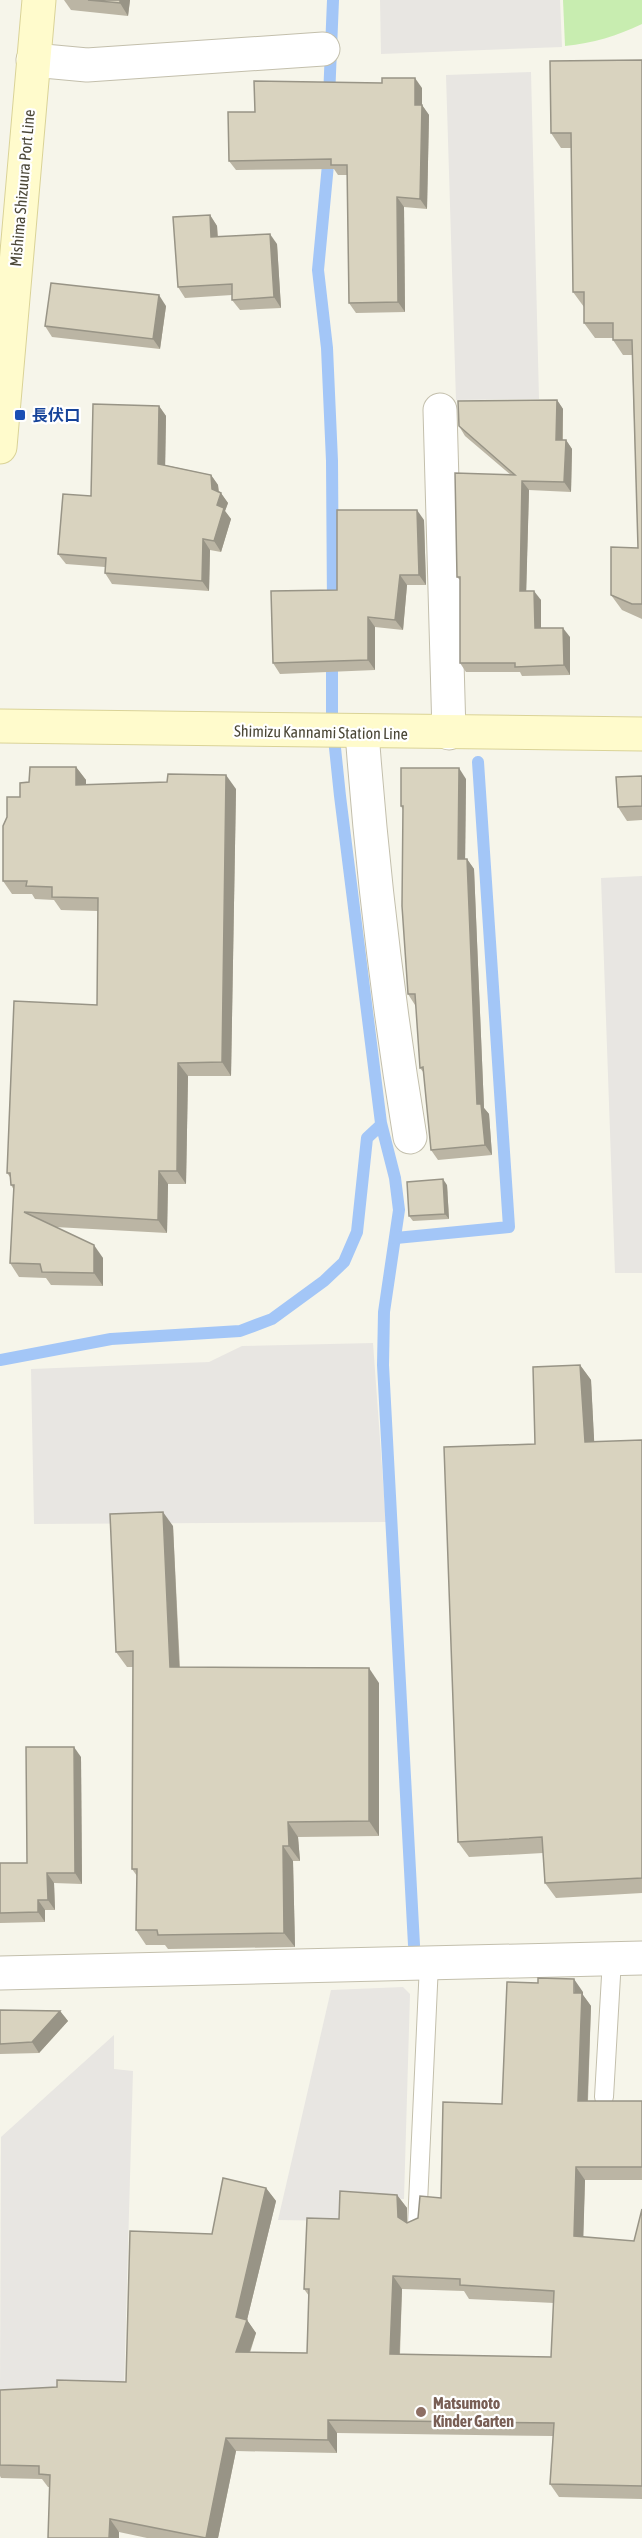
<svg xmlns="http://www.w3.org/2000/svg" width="642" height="2538" font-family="'Asap Condensed','Noto Sans JP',sans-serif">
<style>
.green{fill:#c8edb0}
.parking{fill:#e8e6e2}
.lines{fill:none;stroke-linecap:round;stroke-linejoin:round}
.stream{stroke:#a3c6f7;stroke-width:12}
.lane-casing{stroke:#c3bfac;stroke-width:20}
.street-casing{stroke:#c3bfac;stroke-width:35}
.secondary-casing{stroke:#dad397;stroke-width:35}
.lane{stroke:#fff;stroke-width:18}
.street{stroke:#fff;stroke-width:33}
.secondary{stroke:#fffbcc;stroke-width:33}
.wall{fill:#bbb5a4;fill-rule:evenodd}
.shaded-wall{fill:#989486}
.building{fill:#d9d3bf;stroke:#989486;stroke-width:1.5;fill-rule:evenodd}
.transit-dot{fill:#1a4fb4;stroke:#fff;stroke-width:2}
.education-dot{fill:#8d6e63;stroke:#fff;stroke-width:2}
.labels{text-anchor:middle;stroke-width:4.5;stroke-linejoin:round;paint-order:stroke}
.street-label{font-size:16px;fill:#4b4737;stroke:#fff}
.transit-label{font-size:16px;font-weight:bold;fill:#164399;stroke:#fff;text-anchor:start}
.education-label{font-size:16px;font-weight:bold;fill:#785e54;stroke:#fff;text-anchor:start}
</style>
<rect width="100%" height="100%" fill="#f6f5ea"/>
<path class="green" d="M563,0H642V24C617,36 593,43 565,46Z"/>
<g class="parking">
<path d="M380,0H560L562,47L381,54Z"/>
<path d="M531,72L539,399L456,400L446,75Z"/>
<path d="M642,876V1273H615L601,878Z"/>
<path d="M373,1343L386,1522L34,1524L31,1369L209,1362L242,1346Z"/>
<path d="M403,1987L410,1994L404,2199L341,2198L340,2221L278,2220L331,1990Z"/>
<path d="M114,2035V2069L133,2071L124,2390L0,2389L1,2137Z"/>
</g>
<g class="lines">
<g class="stream">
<path d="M329,98L333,0"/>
<path d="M329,154L318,270L327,348L332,461L333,606"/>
<path d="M332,657V719L340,796L381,1123L395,1178L399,1210L384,1312L383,1365L414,1945"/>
<path d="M396,1238L509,1227L478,762"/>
<path d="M0,1360L111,1339L240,1331L272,1319L324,1281L344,1262L357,1232L367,1138L381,1125"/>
</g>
<defs>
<g id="lane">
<path d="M604,2097L612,1959"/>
<path d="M417,2225L429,1964"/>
</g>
<g id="street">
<path d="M33,60L87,65L323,49"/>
<path d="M440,410L449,733"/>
<path d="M362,732C372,868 388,1003 410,1137"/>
<path d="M0,1973L642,1958"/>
</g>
<g id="secondary">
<path d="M0,447L39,0"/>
<path d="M0,726L642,734"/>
</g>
</defs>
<use href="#lane" class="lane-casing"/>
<use href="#street" class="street-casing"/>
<use href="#secondary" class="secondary-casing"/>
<use href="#lane" class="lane"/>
<use href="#street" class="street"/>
<use href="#secondary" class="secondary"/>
</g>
<g class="wall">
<path d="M64,0H130L128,16L71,10Z"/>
<path d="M642,60V619L622,610L611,595L638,548L632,355H623L613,340V338H595L584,323V307L573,292L571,148H561L551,133Z"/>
<path d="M422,88V105L429,115L427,209L404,207L405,312L356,313L349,303L347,175H338L334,169L236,170L229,161Z"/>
<path d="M210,215L217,226L218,237L277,244L281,308L240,310L232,300V295L185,298L178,287Z"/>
<path d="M166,306L160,349L52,337L45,326Z"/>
<path d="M557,400L563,409V440H566L572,449L571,492L529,490L526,591L541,600V628L570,637V675L522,676L520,672H466L460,663V580L457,577L511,475L465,436L459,426Z"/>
<path d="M159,406L166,416L165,465L211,475L218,485L219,491L228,503L225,511L231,519L221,552L210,550L209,591L112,584L105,573V567L66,564L58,554L91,496Z"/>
<path d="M424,520L426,585H407L403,630L375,627V670L280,674L273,663Z"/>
<path d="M76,767L86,780V784L236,789L231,1076H188L186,1184H168L167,1233L55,1227L103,1258V1286L51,1285L46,1278L19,1277L10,1263L14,1190L11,1185L10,1177L7,1173L97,1005L98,911L61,910L54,900L35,899L32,894H12L3,881L20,797L29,782Z"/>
<path d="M642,776V820L627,821L618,807Z"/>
<path d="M466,779L465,859H467L474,869L484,1108L489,1114L492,1155L438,1160L431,1150L424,1073L420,1068L416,1004L415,1005L408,994L403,810L401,806Z"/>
<path d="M447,1185L449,1219L413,1221L409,1216Z"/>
<path d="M580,1365L591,1380L594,1442L642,1440V1893L556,1898L545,1883L543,1853L469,1857L458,1842L535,1444Z"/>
<path d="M173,1526L180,1667L379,1683V1836L298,1837L300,1861H293L295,1947L168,1949L165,1945H146L136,1930L137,1876L132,1869L133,1667H127L116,1652Z"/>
<path d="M81,1757L82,1884L54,1883L55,1910H45V1922L0,1923V1863H27Z"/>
<path d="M583,1992V1995L591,2006L588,2101H642V2180H585L583,2237L634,2241L642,2209V2499L559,2497L550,2484L553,2436L337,2433V2453L236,2451L218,2538H147L119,2532L49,2487H48L42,2479L1,2478L0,2476V2390L57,2387L126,2382L212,2234L266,2188L276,2201L247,2320L256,2333L250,2353H307L309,2296L304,2289L339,2219L397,2195L407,2208V2223L418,2218L441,2198L502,2104ZM402,2289L464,2291L469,2299L554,2303L551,2357L400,2355Z"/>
<path d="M0,2010L60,2011L68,2021L39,2053L0,2054Z"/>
</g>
<g class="shaded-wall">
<path d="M120,0H130L128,16L120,3Z"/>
<path d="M415,78L422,88V115L415,105Z"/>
<path d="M422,105L429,115L427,209L420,199Z"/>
<path d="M397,197L404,207L405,312L398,302Z"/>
<path d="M210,215L217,226L218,247L211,237Z"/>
<path d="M270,234L277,244L281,308L274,297Z"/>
<path d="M159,295L166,306L160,349L153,339Z"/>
<path d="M557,400L563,409L562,449L556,440Z"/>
<path d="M159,406L166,416L165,474L158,464Z"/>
<path d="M566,440L572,449L571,492L564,482Z"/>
<path d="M211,475L218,485L219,499L212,489Z"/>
<path d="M522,481L529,490L526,600L520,591Z"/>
<path d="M221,493L228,503L225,511L231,519L221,552L214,541L217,505Z"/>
<path d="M417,510L424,520L426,585L419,575Z"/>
<path d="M203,539L210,550L209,591L202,581Z"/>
<path d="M400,575L407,585L403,630L395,620Z"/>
<path d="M534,591L541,600V638L535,628Z"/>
<path d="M368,617L375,627V670L368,660Z"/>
<path d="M563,628L570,637V675L564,665Z"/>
<path d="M76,767L86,780V798L76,785Z"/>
<path d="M459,768L466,779L465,869L458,859Z"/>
<path d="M226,775L236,789L231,1076L222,1062Z"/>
<path d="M467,859L474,869L484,1108L489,1114L492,1155L485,1145L477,1104Z"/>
<path d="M178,1063L188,1076L186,1184L177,1171Z"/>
<path d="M159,1171L168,1184L167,1233L158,1220Z"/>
<path d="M443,1179L447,1185L449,1219L445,1214Z"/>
<path d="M94,1245L103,1258V1286L94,1273Z"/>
<path d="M580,1365L591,1380L595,1457L585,1442Z"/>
<path d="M163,1512L173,1526L180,1682L170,1667Z"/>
<path d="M369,1668L379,1683V1836L369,1821Z"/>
<path d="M74,1747L81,1757L82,1884L75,1873Z"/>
<path d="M288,1822L298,1837L300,1861L289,1846Z"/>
<path d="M283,1846L293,1861L295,1947L284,1933Z"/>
<path d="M47,1873L54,1883L55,1910L48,1900Z"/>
<path d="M38,1900L45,1910V1922L38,1912Z"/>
<path d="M574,1979L583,1992V1995L591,2006L587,2114L578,2101Z"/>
<path d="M60,2011L68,2021L39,2053L32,2042Z"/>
<path d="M576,2167L585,2180L583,2249L574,2236Z"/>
<path d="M266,2188L276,2201L247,2320L256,2333L245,2365L236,2352V2317Z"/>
<path d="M397,2195L407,2208V2230L398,2217Z"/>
<path d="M393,2276L402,2289L399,2367L390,2354Z"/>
<path d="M328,2420L337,2433V2453L328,2440Z"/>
<path d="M226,2438L236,2451L218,2538H206Z"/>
<path d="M110,2519L119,2532V2538H109Z"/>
</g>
<g class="building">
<path d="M88,0H120V3Z"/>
<path d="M642,60V604H632L611,595V547L638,548L632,340H613V323H584V292H573L571,133H551L550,61Z"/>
<path d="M382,78H415V105H422L420,199L397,197L398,302L349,303L347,165H331V159L229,161L228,112H255L254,81L382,83Z"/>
<path d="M210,215L211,237L270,234L274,297L232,300V284L178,287L173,217Z"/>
<path d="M51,283L159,295L153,339L45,326Z"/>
<path d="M557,400L556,440H566L564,482L522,481L520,591H534L535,628H563L564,665L515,667V663H460V577H457L455,473L515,475L459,426L458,401Z"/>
<path d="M93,404L159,406L158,464L211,475L212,489L221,493L217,505L224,508L214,541L203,539L202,581L105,573L106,558L58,554L63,494L91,496Z"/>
<path d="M337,510H417L419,575H400L395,620L368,617V660L273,663L271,591L337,590Z"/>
<path d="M30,767H76V785L167,782L168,774L226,775L222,1062L178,1063L177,1171H159L158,1220L24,1212L94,1245V1273L42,1272L40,1264L10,1263L14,1185H11L10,1173H7L14,1001L97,1005L98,898L52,897V887L26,886L27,881H3V826L7,817V797H20V783L29,782Z"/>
<path d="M401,768H459L458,859H467L477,1104H481L485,1145L431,1150L423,1067L420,1068L415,994H408L402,906L403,806H401Z"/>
<path d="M642,776V806L618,807L616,777Z"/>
<path d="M443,1179L445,1214L409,1216L407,1182Z"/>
<path d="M580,1365L585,1442L642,1440V1878L545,1883L542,1837L458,1842L444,1447L535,1444L533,1367Z"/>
<path d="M163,1512L170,1667L369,1668V1821L288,1822L289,1846H283L284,1933L158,1935L157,1930H136L137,1869H132L133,1651L116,1652L110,1514Z"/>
<path d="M26,1747H74L75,1873H47L48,1900H38V1912L0,1913V1863H27Z"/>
<path d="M538,1978L574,1979V1993H582L578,2101H642V2167H576L574,2236L634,2241L642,2209V2486L550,2484L554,2423L328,2420V2440L226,2438L206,2538L110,2519L109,2538H48L50,2475L39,2474V2466L0,2465V2390L57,2387V2380L126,2382L130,2231L212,2234L223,2178L266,2188L236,2317L247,2320L236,2352L307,2353L309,2289H304L307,2218L339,2219L340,2191L397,2195L398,2217L407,2223L418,2218L420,2196L441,2198L443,2102L502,2104L507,1982L538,1983ZM393,2276L460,2279V2285L554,2291L551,2357L390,2354Z"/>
<path d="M0,2010L60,2011L32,2042L0,2044Z"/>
</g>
<rect class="transit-dot" x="14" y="409" width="12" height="12" rx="3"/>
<circle class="education-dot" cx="421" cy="2412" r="6"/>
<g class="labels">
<g class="street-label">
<text transform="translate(22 188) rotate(-85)" y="6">Mishima Shizuura Port Line</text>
<text transform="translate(321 732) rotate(1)" y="6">Shimizu Kannami Station Line</text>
</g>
<g class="transit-label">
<text x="32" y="421">長伏口</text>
</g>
<g class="education-label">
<text x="433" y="2409">Matsumoto<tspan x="433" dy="18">Kinder Garten</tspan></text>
</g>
</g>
</svg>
